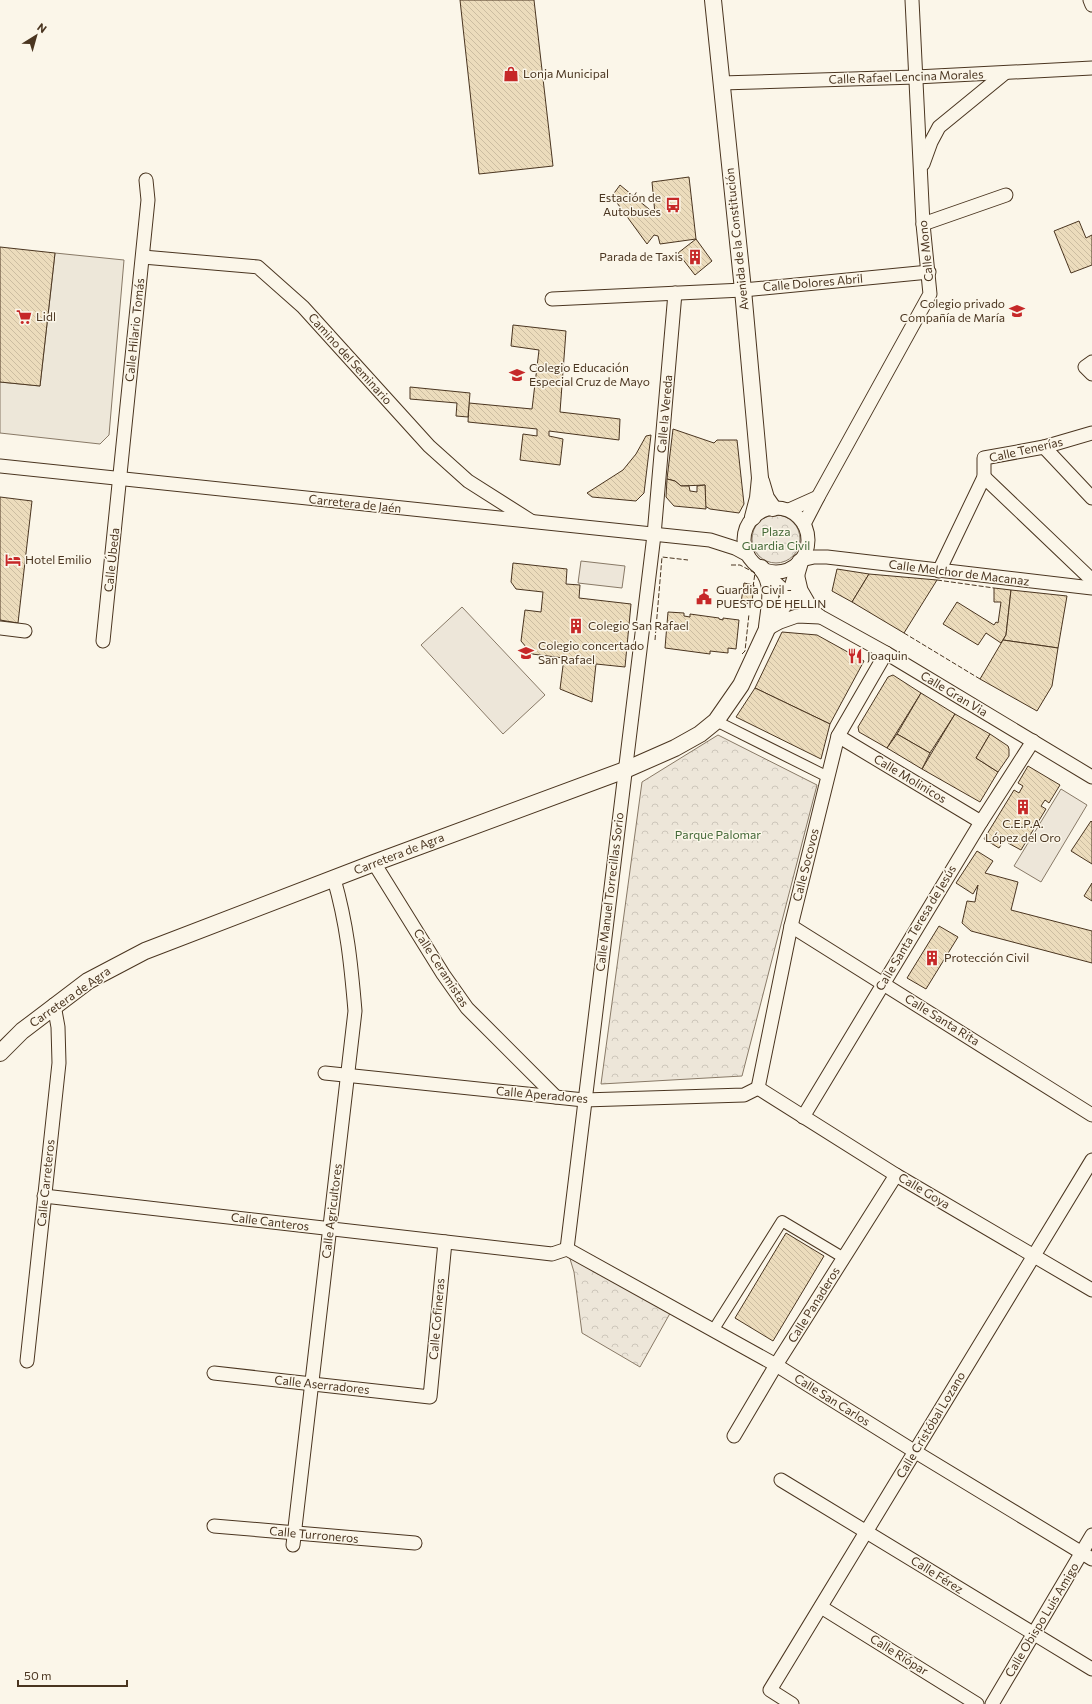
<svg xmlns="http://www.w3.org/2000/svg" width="1092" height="1704" font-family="Commissioner,sans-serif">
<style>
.grass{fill:#ede6d9;stroke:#887966}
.forest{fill:url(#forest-crowns);stroke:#887966}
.parking{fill:#ede7d9;stroke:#887966}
.building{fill:url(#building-back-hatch);stroke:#4a3520}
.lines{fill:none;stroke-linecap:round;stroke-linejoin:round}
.pedestrian-casing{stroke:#4a3520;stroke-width:12}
.minor-casing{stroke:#4a3520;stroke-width:15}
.tertiary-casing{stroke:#4a3520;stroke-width:18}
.pedestrian{stroke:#fbf6e9;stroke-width:10}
.minor{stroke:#fbf6e9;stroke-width:13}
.tertiary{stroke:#fbf6e9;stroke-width:16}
.fence{stroke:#4a3520;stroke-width:1;stroke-dasharray:5 2;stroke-linecap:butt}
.labels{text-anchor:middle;stroke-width:3;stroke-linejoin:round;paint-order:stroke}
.poi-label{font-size:12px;fill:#4a3520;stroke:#fbf6e9;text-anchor:start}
.street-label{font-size:12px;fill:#4a3520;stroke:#fbf6e9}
.park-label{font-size:12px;fill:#436837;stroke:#fbf6e9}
</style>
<defs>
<pattern id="forest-crowns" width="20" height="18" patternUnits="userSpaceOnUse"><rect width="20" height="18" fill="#ede6d9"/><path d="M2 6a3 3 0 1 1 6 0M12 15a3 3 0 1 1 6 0" fill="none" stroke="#cdc6ba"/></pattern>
<pattern id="building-back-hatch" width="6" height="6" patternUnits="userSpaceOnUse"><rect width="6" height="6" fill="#ecdcbc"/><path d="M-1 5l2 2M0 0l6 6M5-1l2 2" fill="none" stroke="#ccbda1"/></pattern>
</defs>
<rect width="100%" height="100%" fill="#fbf6e9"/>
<g class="grass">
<path d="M581,561L625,566L622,588L578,583Z"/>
<path d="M462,607L545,695L503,734L421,645Z"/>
<path d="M1061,789L1087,805L1041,882L1014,866Z"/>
</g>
<g class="forest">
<circle cx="776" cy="539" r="24"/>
<path d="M718,735L817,785L742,1076L601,1084L642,782Z"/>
<path d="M567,1249L673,1308L640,1367L582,1333L574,1272Z"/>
</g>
<path class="parking" d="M55,253L124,260L109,435L100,444L0,433V382L40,386Z"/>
<g class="building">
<path d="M460,0H534L553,166L479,174Z"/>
<path d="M689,177L696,239L660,244L658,236L654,235L647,244L612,196L620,185L655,214L652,182Z"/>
<path d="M1079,221L1086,238L1092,235V265L1071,273L1054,231Z"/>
<path d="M696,239L712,261L695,275L678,253Z"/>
<path d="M0,247L55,253L40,386L0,382Z"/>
<path d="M513,325L566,331L560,412L620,419L619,440L549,431V436L563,439L560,465L520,460L523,434L537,436V429L468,422L469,403L532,409L539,350L511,346Z"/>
<path d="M410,387L470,393L468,417L456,416L457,403L410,399Z"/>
<path d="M673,429L714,443L717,440H737L744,504L739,513L710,509L705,506V485L681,486L675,481L667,479Z"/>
<path d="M651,435L644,493L636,501L592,497L587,493L623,470L636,454L646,436Z"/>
<path d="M667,479L675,481L681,486H689L690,491L697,492V486L705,485L706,509L674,506L666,497Z"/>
<path d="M0,497L32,501L18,623L0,620Z"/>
<path d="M513,563L567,569L566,584L580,585L579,598L631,604L625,667L596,664L592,702L560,689L564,658L532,654L521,641L525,610L541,612L543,592L516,589L511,582Z"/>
<path d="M837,569L869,574L852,602L832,591Z"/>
<path d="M869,574L937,580L904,633L852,602Z"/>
<path d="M744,583L754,585L753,592L743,590Z"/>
<path d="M994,588L1011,590L1006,635L1001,643L986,633L978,645L943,624L957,602L994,625L996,622L998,623L1001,602H994Z"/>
<path d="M743,590L753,592L752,604L741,602Z"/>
<path d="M1011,590L1067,596L1058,648L1003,640L1006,635Z"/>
<path d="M668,612L684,613V616L690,617V614L719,618V619L723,620V618L739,620L736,649L728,648V653L710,651V654L665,648Z"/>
<path d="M782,632L817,635L864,661L830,724L755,688Z"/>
<path d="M1003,640L1058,648L1052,686L1037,711L980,679Z"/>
<path d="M893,675L921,693L887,748L859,732L858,727L888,677Z"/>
<path d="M755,688L830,724L821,759L736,717Z"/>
<path d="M921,693L955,714L930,753L897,734Z"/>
<path d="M955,714L990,734L976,758L998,772L980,802L922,769Z"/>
<path d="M897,734L930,753L922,769L887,748Z"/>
<path d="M990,734L1008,746L1009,749V756L998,772L976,758Z"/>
<path d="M1028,766L1060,785L1049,803L1045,800L1041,806L1046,809L1021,850L1008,843L1011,838L1007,836L999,848L984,839L1014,790L1019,793L1023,786L1018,783Z"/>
<path d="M1091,821L1092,822V864L1071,851Z"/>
<path d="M977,851L993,861L985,873L1018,882L1011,910L1092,931V963L971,931L962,923L967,901L975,902L978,885L973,894L956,883Z"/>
<path d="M1092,883V901L1084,896Z"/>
<path d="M939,926L958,937L926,989L907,978Z"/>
<path d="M786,1233L824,1256L773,1341L735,1318Z"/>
</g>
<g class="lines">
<defs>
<g id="pedestrian">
<path d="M716,721L828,777"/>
<path d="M714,1329L782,1221L844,1258"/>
</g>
<g id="minor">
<path d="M1090,0L1092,5"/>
<path d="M721,83L916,77L1092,68"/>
<path d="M923,164L931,142L939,127L1005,73"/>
<path d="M923,224L1006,195"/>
<path d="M143,257L258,267L303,307L429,446L468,481L531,521"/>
<path d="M552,299L743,290L929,272"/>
<path d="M1092,362L1085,367L1092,374"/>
<path d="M1044,447L1092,498"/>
<path d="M0,466L710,540L735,548L748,555"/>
<path d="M984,477L1092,580"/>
<circle cx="776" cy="540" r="32"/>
<path d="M789,510L818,497"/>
<path d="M804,524L818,497L930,294L923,224L912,0"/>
<path d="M801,560L814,557H827L1092,588"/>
<path d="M939,571L984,477V458L1044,447L1092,433"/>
<path d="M797,573L801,590L812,609"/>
<path d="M766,574L790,596L821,617L886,653L1092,777"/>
<path d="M0,628L25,631"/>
<path d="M767,629L780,622L797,616L820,617"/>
<path d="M103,641L148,200L146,180"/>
<path d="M838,736L981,822"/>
<path d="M374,863L443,974L467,1008L556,1097"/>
<path d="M791,926L1092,1115"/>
<path d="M325,1073L584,1100L744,1095L758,1088"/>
<path d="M758,1088L791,926L838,736L886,653"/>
<path d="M758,1088L896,1175L1092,1290"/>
<path d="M803,1117L981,822L1033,741"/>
<path d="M44,1196L552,1254L567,1249"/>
<path d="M567,1249L654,535L675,293"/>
<path d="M567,1249L776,1365L914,1451L1092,1559"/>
<path d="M27,1361L59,1063L58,1027L54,1005"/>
<path d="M214,1373L430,1397L445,1242"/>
<path d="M734,1436L776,1365L896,1175"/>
<path d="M781,1480L1092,1669"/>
<path d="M214,1526L415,1543"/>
<path d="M293,1545L355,1011C351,964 347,924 334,879"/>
<path d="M821,1607L977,1704"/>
<path d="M792,1704L770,1690L1092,1160"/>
<path d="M992,1704L1092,1535"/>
</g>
<g id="tertiary">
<path d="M713,0L743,290L760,478L758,498L753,517"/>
<path d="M761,481L766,498L773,508"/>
<path d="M761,568C776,584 769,607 767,627"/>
<path d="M0,1053L22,1031L88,981L145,951L374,863L625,770L675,748L700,734L716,721L741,685L767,629L790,596L800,562"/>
</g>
</defs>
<use href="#pedestrian" class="pedestrian-casing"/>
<use href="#minor" class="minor-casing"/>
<use href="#tertiary" class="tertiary-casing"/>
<use href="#pedestrian" class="pedestrian"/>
<use href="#minor" class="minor"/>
<use href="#tertiary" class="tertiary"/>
<g class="fence">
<path d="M731,565H740L755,573L753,587"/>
<path d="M937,580L994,588"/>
<path d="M904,633L980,679"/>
<path d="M655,640L662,557L688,560"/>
<path d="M742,654L745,651L749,614"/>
</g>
</g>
<defs>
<symbol id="shop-bare" viewBox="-9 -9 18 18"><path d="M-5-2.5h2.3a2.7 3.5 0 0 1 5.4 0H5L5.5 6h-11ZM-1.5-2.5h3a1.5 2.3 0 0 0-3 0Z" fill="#c62828" stroke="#fbf6e9" stroke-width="2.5" paint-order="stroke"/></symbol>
<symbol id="bus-bare" viewBox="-9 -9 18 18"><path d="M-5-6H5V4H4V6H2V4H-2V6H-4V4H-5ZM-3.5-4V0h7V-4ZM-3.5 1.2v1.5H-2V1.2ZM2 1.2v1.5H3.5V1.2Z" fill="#c62828" stroke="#fbf6e9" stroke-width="2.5" paint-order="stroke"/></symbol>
<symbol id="building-bare" viewBox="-9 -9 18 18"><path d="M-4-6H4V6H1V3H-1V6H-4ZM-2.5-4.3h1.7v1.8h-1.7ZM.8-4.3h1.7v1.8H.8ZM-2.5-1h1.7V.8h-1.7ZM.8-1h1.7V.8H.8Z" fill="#c62828" stroke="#fbf6e9" stroke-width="2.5" paint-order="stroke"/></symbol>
<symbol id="school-bare" viewBox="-9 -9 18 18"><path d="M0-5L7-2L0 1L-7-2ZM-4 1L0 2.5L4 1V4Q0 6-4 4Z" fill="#c62828" stroke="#fbf6e9" stroke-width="2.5" paint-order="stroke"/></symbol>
<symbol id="supermarket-bare" viewBox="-9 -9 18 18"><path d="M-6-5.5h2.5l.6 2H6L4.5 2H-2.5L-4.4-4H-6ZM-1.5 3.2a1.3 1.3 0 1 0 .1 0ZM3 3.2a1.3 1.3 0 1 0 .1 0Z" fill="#c62828" stroke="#fbf6e9" stroke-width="2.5" paint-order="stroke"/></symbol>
<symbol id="hotel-bare" viewBox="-9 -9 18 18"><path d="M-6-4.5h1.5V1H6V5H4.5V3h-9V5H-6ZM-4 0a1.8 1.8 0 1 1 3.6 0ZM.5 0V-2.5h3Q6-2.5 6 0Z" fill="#c62828" stroke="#fbf6e9" stroke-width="2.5" paint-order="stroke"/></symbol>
<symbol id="civic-bare" viewBox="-9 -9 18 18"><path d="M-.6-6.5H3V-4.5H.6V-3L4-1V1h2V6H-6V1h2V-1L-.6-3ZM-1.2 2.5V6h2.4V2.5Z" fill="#c62828" stroke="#fbf6e9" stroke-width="2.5" paint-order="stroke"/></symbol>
<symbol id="restaurant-bare" viewBox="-9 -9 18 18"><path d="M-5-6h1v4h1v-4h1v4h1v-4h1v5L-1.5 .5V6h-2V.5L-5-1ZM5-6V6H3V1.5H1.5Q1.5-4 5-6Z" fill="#c62828" stroke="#fbf6e9" stroke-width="2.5" paint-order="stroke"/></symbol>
</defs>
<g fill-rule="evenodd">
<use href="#shop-bare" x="500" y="63" width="22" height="22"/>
<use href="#bus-bare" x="662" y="194" width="22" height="22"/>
<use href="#building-bare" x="684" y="246" width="22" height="22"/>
<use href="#school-bare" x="1006" y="300" width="22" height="22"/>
<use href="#supermarket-bare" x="13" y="306" width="22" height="22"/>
<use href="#school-bare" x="506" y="364" width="22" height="22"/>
<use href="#hotel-bare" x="2" y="549" width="22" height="22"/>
<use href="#civic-bare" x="693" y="586" width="22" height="22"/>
<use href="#building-bare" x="565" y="615" width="22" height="22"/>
<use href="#school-bare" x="515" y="642" width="22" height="22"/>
<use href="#restaurant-bare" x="844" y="645" width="22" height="22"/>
<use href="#building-bare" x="1012" y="796" width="22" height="22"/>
<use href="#building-bare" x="921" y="947" width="22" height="22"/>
</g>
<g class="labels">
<g class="poi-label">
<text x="523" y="78">Lonja Municipal</text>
<text x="661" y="202" text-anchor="end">Estación de<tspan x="661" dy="14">Autobuses</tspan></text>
<text x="683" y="261" text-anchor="end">Parada de Taxis</text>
<text x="1005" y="308" text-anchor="end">Colegio privado<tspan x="1005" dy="14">Compañía de María</tspan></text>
<text x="36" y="321">Lidl</text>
<text x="529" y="372">Colegio Educación<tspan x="529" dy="14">Especial Cruz de Mayo</tspan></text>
<text x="25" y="564">Hotel Emilio</text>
<text x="716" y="594">Guardia Civil -<tspan x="716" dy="14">PUESTO DE HELLIN</tspan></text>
<text x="588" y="630">Colegio San Rafael</text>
<text x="538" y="650">Colegio concertado<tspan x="538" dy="14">San Rafael</tspan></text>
<text x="867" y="660">Joaquin</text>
<text x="1023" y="828" text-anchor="middle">C.E.P.A.<tspan x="1023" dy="14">López del Oro</tspan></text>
<text x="944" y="962">Protección Civil</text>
</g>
<g class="street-label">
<text transform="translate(906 77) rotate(-2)" y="4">Calle Rafael Lencina Morales</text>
<text transform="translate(737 239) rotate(-96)" y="4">Avenida de la Constitución</text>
<text transform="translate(926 251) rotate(-96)" y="4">Calle Mono</text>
<text transform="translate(813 283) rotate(-5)" y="4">Calle Dolores Abril</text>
<text transform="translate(135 330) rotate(-84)" y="4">Calle Hilario Tomás</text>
<text transform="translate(350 359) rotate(48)" y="4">Camino del Seminario</text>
<text transform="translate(665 414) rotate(-85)" y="4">Calle la Vereda</text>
<text transform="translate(1026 450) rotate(-13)" y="4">Calle Tenerías</text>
<text transform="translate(355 504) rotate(6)" y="4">Carretera de Jaén</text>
<text transform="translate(112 560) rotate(-84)" y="4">Calle Úbeda</text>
<text transform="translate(959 573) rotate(7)" y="4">Calle Melchor de Macanaz</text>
<text transform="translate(954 694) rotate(31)" y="4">Calle Gran Via</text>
<text transform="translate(910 779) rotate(31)" y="4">Calle Molinicos</text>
<text transform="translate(399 854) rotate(-21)" y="4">Carretera de Agra</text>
<text transform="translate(806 865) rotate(-76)" y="4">Calle Socovos</text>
<text transform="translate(610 892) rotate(-83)" y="4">Calle Manuel Torrecillas Sorio</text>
<text transform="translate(916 928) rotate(-59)" y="4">Calle Santa Teresa de Jesús</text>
<text transform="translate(441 968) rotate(57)" y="4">Calle Ceramistas</text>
<text transform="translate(70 997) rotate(-35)" y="4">Carretera de Agra</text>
<text transform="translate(942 1020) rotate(32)" y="4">Calle Santa Rita</text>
<text transform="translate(542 1095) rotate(5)" y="4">Calle Aperadores</text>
<text transform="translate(46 1183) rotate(-84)" y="4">Calle Carreteros</text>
<text transform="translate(924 1191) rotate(31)" y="4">Calle Goya</text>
<text transform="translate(332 1211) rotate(-83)" y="4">Calle Agricultores</text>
<text transform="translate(270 1222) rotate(7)" y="4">Calle Canteros</text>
<text transform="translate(814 1305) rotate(-58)" y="4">Calle Panaderos</text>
<text transform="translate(437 1319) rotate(-85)" y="4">Calle Cofineras</text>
<text transform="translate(322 1385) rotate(6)" y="4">Calle Aserradores</text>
<text transform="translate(832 1400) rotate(32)" y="4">Calle San Carlos</text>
<text transform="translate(931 1425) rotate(-59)" y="4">Calle Cristóbal Lozano</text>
<text transform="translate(314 1535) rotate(5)" y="4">Calle Turroneros</text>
<text transform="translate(937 1575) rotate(32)" y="4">Calle Férez</text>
<text transform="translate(1042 1620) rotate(-59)" y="4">Calle Obispo Luis Amigo</text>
<text transform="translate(899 1655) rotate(32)" y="4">Calle Riópar</text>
</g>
<g class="park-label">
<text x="776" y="536">Plaza<tspan x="776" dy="14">Guardia Civil</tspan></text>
<text x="718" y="839">Parque Palomar</text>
</g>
</g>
<g transform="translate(36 36) rotate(37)" stroke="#fbf6e9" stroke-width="3" paint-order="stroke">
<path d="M0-3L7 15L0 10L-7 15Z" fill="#4a3520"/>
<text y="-6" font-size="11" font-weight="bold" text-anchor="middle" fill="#4a3520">N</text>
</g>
<path d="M18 1680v6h109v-6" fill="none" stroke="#4a3520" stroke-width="2"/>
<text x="24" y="1680" font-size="12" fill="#4a3520" stroke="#fbf6e9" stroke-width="3" paint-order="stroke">50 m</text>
</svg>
